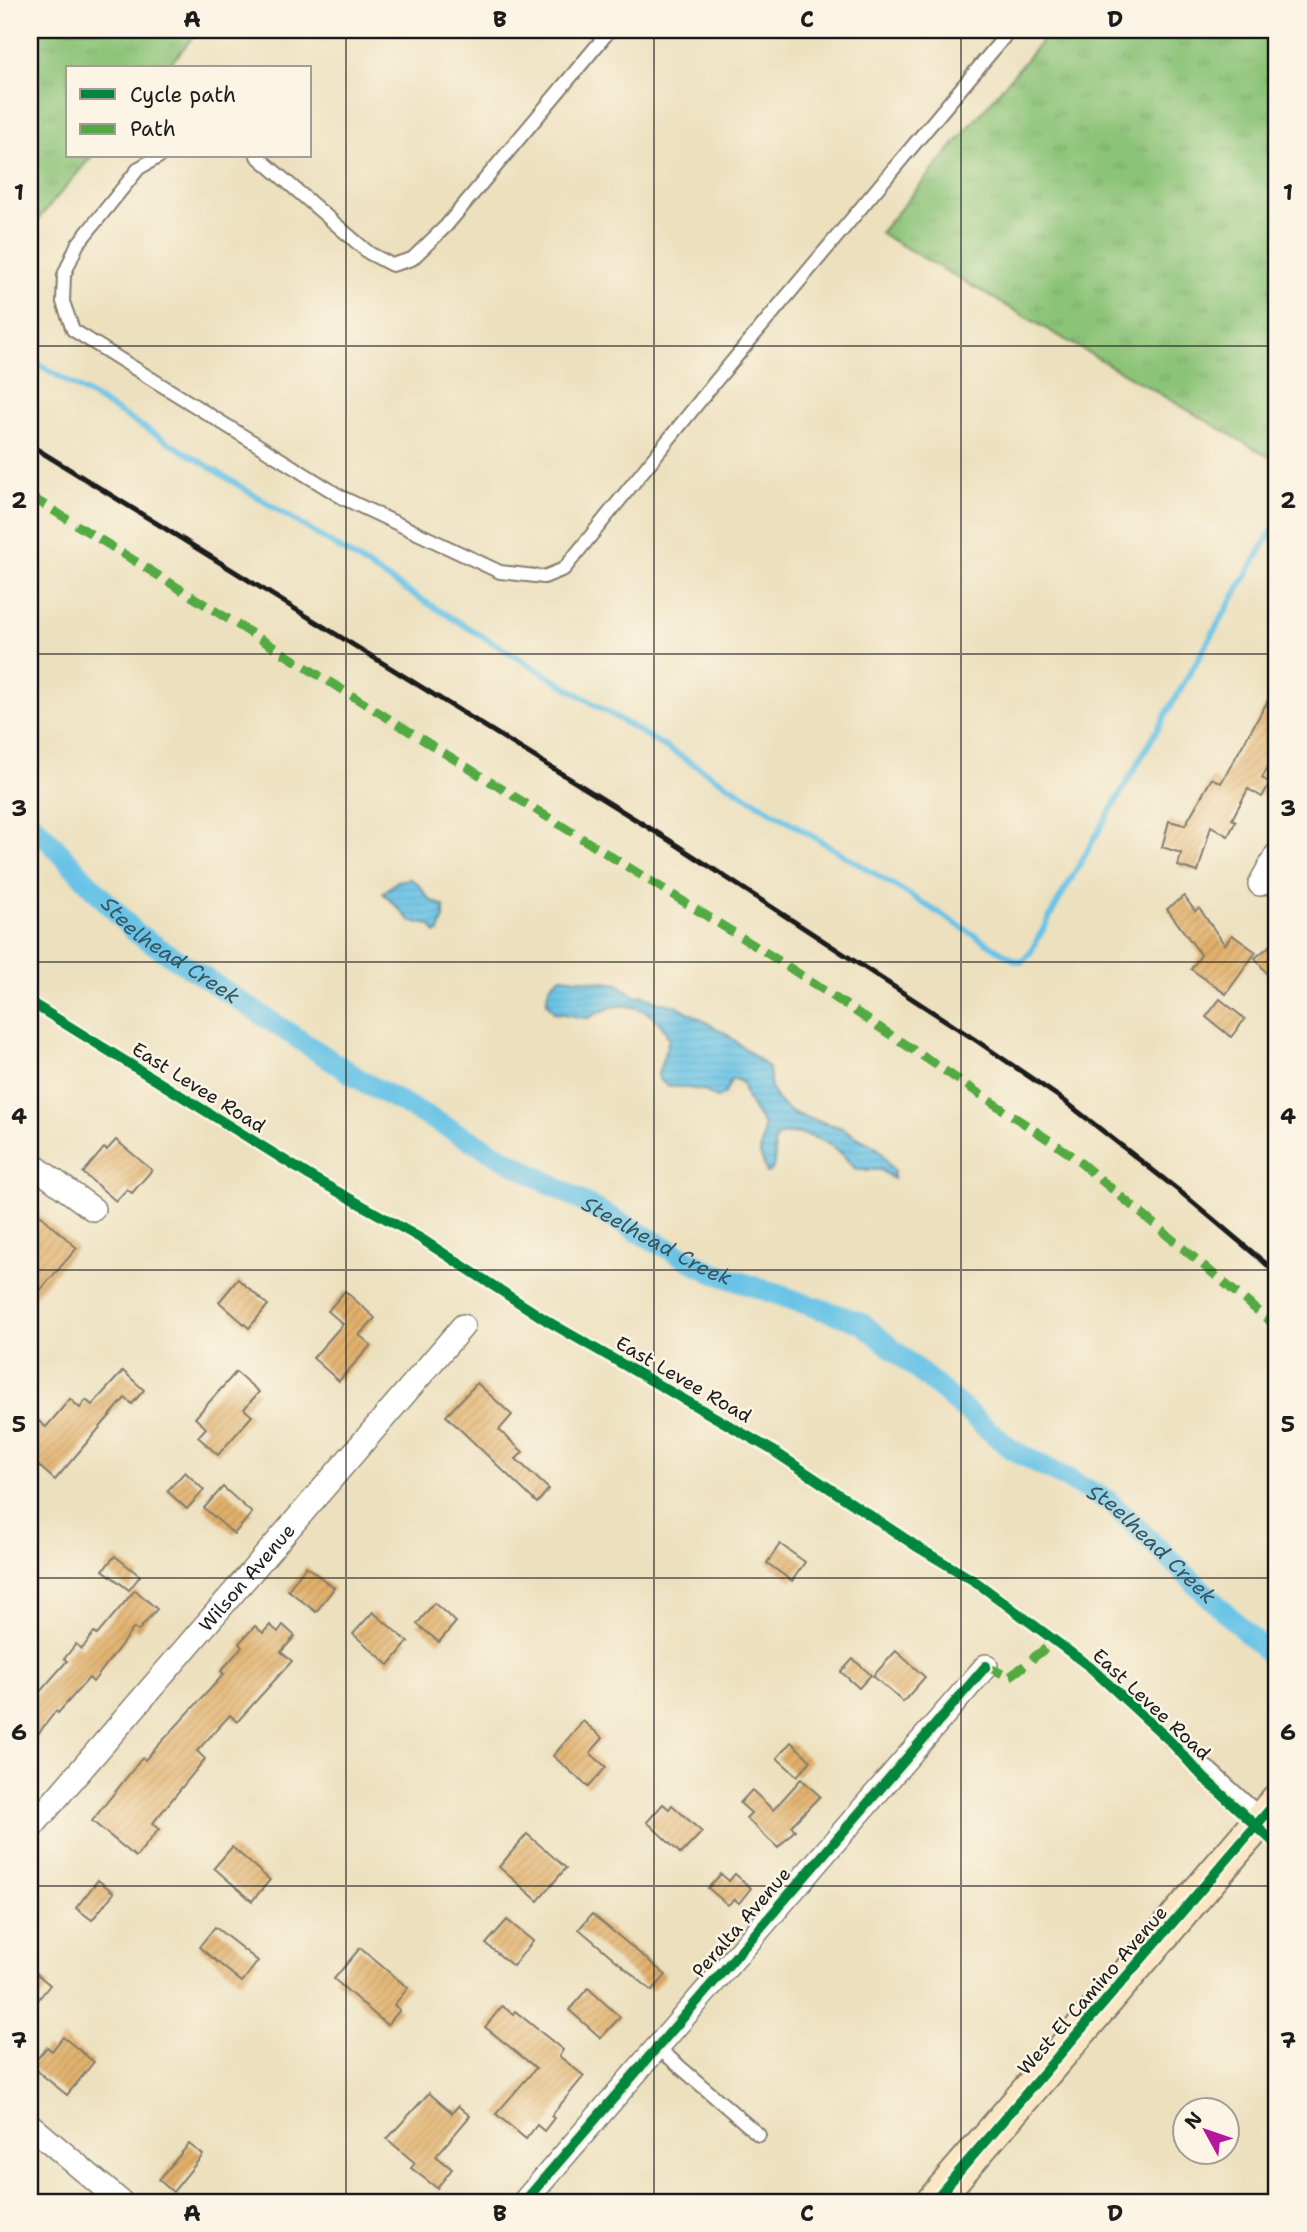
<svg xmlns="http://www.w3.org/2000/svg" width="1307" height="2232" font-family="'Shantell Sans',sans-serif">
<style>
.grass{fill:url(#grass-tufts);stroke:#54704a;stroke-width:2}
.water{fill:url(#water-rules);stroke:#427081;stroke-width:2}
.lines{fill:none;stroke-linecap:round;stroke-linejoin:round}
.stream{stroke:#68c3e6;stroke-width:6}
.canal{stroke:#68c3e6;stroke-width:21}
.building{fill:url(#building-hatch)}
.service-casing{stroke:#847e6d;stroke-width:16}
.minor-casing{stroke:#847e6d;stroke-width:26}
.secondary-casing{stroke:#847e6d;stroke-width:37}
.service{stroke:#fff;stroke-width:12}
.minor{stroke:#fff;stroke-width:23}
.secondary{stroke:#fbe6c4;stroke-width:33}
.rail{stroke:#1c1c1c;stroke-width:5}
.quiet{stroke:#52a943;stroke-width:9;stroke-dasharray:18 9;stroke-linecap:butt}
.cycleway-casing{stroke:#fcf5e5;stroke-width:15}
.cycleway{stroke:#00873e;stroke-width:10}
.grid{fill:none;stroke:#1c1c1c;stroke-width:2;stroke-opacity:0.55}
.labels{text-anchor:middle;stroke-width:5;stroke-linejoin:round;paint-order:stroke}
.street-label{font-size:19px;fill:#1c1c1c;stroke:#fcf5e5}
.water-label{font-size:21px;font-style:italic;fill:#375663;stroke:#fcf5e5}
.neatline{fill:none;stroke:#1c1c1c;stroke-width:2.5}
.grid-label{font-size:23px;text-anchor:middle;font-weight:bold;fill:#1c1c1c}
</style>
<defs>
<pattern id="grass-tufts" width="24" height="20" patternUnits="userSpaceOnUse" patternTransform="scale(1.75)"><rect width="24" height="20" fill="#8bc377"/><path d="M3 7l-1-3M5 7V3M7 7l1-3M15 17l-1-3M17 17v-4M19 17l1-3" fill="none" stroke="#77a766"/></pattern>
<pattern id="water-rules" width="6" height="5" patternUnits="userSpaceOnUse" patternTransform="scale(1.75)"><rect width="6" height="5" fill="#68c3e6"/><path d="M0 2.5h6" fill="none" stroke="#5aa7c5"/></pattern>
<pattern id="building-hatch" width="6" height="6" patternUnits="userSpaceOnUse" patternTransform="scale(1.75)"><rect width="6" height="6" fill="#e1b06b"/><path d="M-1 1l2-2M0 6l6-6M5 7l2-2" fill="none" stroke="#c0975c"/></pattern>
</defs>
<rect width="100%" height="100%" fill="#fcf5e5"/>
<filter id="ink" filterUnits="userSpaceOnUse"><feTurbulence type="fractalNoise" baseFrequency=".0143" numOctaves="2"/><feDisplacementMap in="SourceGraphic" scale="14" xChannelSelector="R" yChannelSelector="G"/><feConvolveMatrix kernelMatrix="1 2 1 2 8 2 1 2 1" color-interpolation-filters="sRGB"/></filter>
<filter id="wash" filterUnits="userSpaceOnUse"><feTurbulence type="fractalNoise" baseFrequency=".00686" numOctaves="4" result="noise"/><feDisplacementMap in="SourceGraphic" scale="28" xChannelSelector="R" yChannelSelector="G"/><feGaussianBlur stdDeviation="1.57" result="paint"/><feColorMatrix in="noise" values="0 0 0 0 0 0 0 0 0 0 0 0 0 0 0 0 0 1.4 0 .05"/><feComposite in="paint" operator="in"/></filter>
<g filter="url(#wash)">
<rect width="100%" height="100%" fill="#ece0be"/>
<g class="grass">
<path d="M30,30H199L167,68H68V156H92L30,229Z"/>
<path d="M1051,30H1277V451L1273,459L880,233Z"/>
</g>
<g class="water">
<path d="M410,879L417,883L430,900L444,906V917L439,932L436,933L430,925L411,921L383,893L398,881Z"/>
<path d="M561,977L618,984L636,997L643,995L659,1002L679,1007L725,1033L768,1067C772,1076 768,1084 773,1093C787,1120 820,1119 845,1129C855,1139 870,1141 880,1151C886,1157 887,1165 894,1170L893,1179L881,1170H857C851,1165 847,1159 842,1154C828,1140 793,1126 776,1138L774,1145L775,1159L772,1170L767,1173L760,1154L764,1126L747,1099L742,1082L734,1079L731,1080L725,1093L717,1098L703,1090L666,1085L659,1079L658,1074L669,1040C662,1017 636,1001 613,1007C604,1009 596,1015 588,1018C585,1019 563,1013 555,1013L547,1003C547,991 549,983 561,977Z"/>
</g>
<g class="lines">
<path class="stream" d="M30,359L200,461L414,595L905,892L1016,961L1021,962L1029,955L1060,898L1277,522"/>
<path class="canal" id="s1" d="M30,821L135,932L364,1082L711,1272L862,1323L1011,1449L1109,1501L1277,1662"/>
</g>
<g id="blocks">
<g class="building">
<path d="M1277,685V751L1262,778L1270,783L1262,797L1248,789L1232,819L1236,821L1228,836L1211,826L1198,872L1178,866L1181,853L1162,847L1169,821L1185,825L1212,778L1221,783Z"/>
<path d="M1184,896L1195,911L1199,908L1225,945L1232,935L1256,952L1226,994L1191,969L1201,955L1167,909Z"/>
<path d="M1277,940V987L1255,958Z"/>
<path d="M1220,999L1245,1019L1231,1037L1206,1017Z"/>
<path d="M116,1140L152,1170L132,1193L127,1189L116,1201L83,1173L104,1148L107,1150Z"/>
<path d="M30,1206L77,1248L30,1302Z"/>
<path d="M238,1279L268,1305L249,1328L219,1302Z"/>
<path d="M345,1291L375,1318L359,1335L371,1345L339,1381L313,1358L343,1324L328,1311Z"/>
<path d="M123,1371L144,1390L132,1404L125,1398L55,1480L30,1458V1414L46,1427L70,1399L80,1408L86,1400L92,1405Z"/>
<path d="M236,1372L259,1392L244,1409L252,1416L218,1455L198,1437L206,1428L195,1418Z"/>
<path d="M477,1383L512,1415L499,1430L523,1452L516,1459L549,1489L537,1503L446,1416Z"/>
<path d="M185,1472L204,1490L187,1509L167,1491Z"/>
<path d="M223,1487L252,1513L234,1534L204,1508Z"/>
<path d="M780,1544L805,1562L792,1581L767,1563Z"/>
<path d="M115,1556L140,1576L129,1590L103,1570Z"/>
<path d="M306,1566L334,1588L316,1612L288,1590Z"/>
<path d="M135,1590L157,1609L138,1631L134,1628L93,1682L89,1678L58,1713L56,1711L30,1744V1703L67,1661L64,1659L76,1644L82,1649L94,1632L97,1635Z"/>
<path d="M434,1603L456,1622L439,1642L417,1624Z"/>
<path d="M373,1612L408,1642L389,1665L353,1634Z"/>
<path d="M270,1625L278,1632L283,1625L295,1636L281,1652L292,1661L237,1722L230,1715L197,1751L205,1759L152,1824L159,1829L136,1857L92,1821L142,1758L145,1760L224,1674L221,1671L242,1647L239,1643L255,1626L263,1633Z"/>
<path d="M896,1651L925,1677L903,1702L873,1676Z"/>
<path d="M853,1659L871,1675L859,1688L841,1672Z"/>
<path d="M583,1721L603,1738L590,1753L606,1767L588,1787L553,1756Z"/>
<path d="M791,1742L811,1761L797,1776L777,1758Z"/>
<path d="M801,1779L820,1796L791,1826L795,1830L778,1848L746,1818L751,1813L740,1803L752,1790L773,1810Z"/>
<path d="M663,1804L669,1809L672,1805L702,1832L681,1854L647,1822Z"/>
<path d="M527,1834L566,1868L538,1901L499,1867Z"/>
<path d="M232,1847L270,1880L252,1901L214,1868Z"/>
<path d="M721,1874L729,1881L735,1874L751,1888L739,1903L734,1899L728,1905L708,1888Z"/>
<path d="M98,1880L114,1893L92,1920L76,1908Z"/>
<path d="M592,1914L666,1975L652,1991L579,1929Z"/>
<path d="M507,1920L533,1941L513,1966L486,1944Z"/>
<path d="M215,1927L258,1961L242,1982L199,1947Z"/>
<path d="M360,1948L408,1988L394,2005L400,2010L387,2025L334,1979Z"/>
<path d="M30,1968L50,1985L30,2010Z"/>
<path d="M588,1988L620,2017L601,2038L569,2010Z"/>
<path d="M502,2006L513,2014L515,2011L563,2050L559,2056L584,2076L551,2116L554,2118L544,2131L537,2125L526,2139L496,2114L536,2068L485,2027Z"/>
<path d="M63,2037L94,2062L67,2095L31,2066L47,2047L52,2051Z"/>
<path d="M429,2093L452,2113L458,2106L470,2116L436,2156L452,2169L437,2188L411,2168L415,2163L387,2139Z"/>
<path d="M189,2144L203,2155L173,2192L159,2180Z"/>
</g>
</g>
</g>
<g filter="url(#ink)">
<use href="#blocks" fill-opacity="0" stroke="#847e6d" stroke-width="2"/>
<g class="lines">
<defs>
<g id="service">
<path d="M160,156L139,168L77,245L64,275L63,302L73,330L343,498L500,572L544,577L564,569L715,382L1010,30"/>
<path d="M257,156L369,253L392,265L412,259L446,226L610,30"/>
<path d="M1170,1741L1211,1770L1277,1830"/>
<path d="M657,2047L759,2135"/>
</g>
<g id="minor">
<path d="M1260,884L1277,854"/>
<path d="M30,1163L93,1209"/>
<path id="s2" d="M30,1829L463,1326"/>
<path d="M30,2125L121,2202"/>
<path d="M524,2202L986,1666"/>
</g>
<path id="secondary" d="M933,2202L1277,1801"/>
</defs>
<use href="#service" class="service-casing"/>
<use href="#minor" class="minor-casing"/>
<use href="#secondary" class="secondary-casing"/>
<use href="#service" class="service"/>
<use href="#minor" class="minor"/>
<use href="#secondary" class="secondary"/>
<path class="rail" d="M30,445L672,842L977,1041L1062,1099L1183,1194L1277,1273"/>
<g class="quiet">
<path d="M30,496L781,962L1070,1154L1277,1327"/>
<path d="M986,1666L1009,1677C1028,1665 1035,1653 1057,1642"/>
</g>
<defs>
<g id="cycleway">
<path d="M30,1002L310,1176L420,1238L549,1322L772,1450L919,1548L976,1582L1090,1667L1170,1741L1204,1778L1277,1845"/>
<path d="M524,2202L986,1666"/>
<path d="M933,2202L1277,1801"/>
</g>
</defs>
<use href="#cycleway" class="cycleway-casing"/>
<use href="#cycleway" class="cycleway"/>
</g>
</g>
<path class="grid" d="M346,30V2202M654,30V2202M961,30V2202M30,346H1277M30,654H1277M30,962H1277M30,1270H1277M30,1578H1277M30,1886H1277"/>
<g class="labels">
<g class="street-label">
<text transform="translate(199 1087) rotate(32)" y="7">East Levee Road</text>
<text transform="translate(684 1379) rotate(30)" y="7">East Levee Road</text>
<text dy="7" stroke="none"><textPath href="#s2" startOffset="332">Wilson Avenue</textPath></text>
<text transform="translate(1152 1704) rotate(43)" y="7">East Levee Road</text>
<text transform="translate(741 1922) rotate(-49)" y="7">Peralta Avenue</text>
<text transform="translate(1092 1990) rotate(-49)" y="7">West El Camino Avenue</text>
</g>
<g class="water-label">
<text dy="7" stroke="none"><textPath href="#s1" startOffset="192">Steelhead Creek</textPath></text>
<text dy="7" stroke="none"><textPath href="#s1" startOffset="760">Steelhead Creek</textPath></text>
<text dy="7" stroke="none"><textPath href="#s1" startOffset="1348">Steelhead Creek</textPath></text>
</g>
</g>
<rect width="1307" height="2232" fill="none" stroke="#fcf5e5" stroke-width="77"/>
<rect x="66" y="66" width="245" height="91" fill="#fcf5e5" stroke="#a29e95" stroke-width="2"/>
<rect x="80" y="89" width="35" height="10" fill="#00873e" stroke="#a29e95" stroke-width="2"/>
<text x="130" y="102" font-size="21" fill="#1c1c1c">Cycle path</text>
<rect x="80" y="124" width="35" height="10" fill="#52a943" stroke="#a29e95" stroke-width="2"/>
<text x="130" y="136" font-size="21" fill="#1c1c1c">Path</text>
<g transform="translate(1206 2131) rotate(310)"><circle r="33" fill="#fcf5e5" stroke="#a29e95" stroke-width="2"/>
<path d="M0-5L12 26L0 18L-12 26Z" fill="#b5179e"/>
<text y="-10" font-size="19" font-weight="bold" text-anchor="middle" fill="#1c1c1c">N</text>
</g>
<rect x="38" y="38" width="1230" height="2156" class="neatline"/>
<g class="grid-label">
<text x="192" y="27">A</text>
<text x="500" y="27">B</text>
<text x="807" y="27">C</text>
<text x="1115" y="27">D</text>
<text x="19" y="200">1</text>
<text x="1288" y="200">1</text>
<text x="19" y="508">2</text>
<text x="1288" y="508">2</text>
<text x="19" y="816">3</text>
<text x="1288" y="816">3</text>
<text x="19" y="1124">4</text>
<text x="1288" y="1124">4</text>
<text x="19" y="1432">5</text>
<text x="1288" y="1432">5</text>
<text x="19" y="1740">6</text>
<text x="1288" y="1740">6</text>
<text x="19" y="2048">7</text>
<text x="1288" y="2048">7</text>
<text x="192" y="2221">A</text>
<text x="500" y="2221">B</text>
<text x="807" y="2221">C</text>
<text x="1115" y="2221">D</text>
</g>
</svg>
